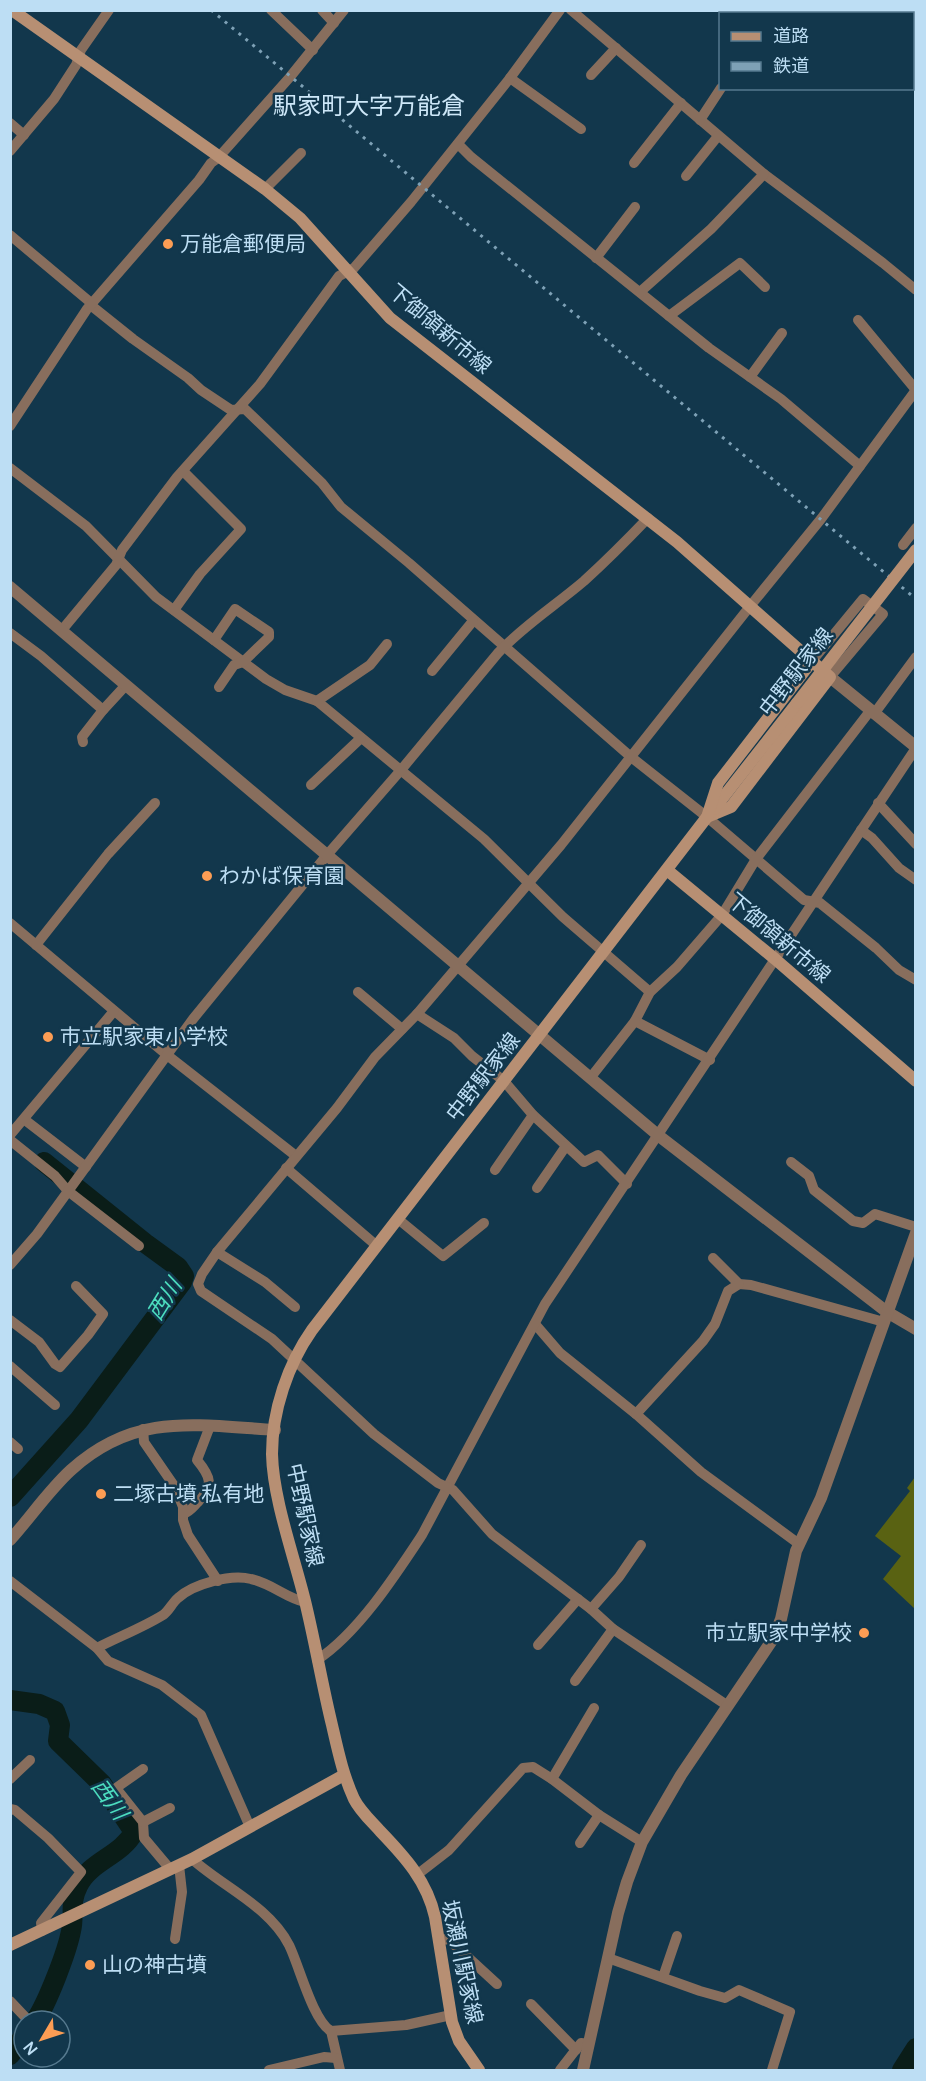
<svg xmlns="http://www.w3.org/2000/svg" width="926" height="2081" font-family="Manrope,'Noto Sans JP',sans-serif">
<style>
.garden{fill:#596212}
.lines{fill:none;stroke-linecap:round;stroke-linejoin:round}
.river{stroke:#0a1d18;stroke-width:20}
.minor{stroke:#886e5d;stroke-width:10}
.tertiary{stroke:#886e5d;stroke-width:12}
.secondary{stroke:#b78f73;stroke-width:12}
.rail{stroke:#7ea1b6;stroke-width:3;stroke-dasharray:3 6;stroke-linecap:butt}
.secondary-bridge{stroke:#b78f73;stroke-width:12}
.poi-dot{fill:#fc9d54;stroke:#12374c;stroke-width:2}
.labels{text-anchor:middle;stroke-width:5;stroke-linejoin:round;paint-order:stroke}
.poi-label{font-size:21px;fill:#bddef4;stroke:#12374c;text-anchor:start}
.street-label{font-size:21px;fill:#bddef4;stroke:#12374c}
.water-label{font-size:22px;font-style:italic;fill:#4cdcbe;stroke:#12374c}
.quarter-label{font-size:24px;fill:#cde7f8;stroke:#12374c}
</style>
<rect width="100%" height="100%" fill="#12374c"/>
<path class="garden" d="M915,1477V1609L883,1579L901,1556L875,1536L910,1491L907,1488Z"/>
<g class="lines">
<g class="river">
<path d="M10,1497L79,1420L182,1282L184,1276L178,1267L145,1243L44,1162"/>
<path d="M10,1700L39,1704L55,1711L60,1725L58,1741L102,1784L134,1832C121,1856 90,1861 78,1886C69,1903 75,1915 71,1931C67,1952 47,2004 35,2021"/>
<path d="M10,2055L24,2036"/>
<path d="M902,2070L916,2048"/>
</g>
<g class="minor">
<path d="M271,10L313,50"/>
<path d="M322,10L334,23"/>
<path d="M571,10L764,174L883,263L916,290"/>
<path d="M838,10L841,14"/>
<path d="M777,14L780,10"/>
<path d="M912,70L916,66"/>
<path d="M591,75L616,48"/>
<path d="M510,78L581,129"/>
<path d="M700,120L721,88"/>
<path d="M10,123L24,135"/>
<path d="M458,144L471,157L709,348L781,399L860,466"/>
<path d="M10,151L54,99L76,65L81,50L109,10"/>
<path d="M634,163L681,103"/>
<path d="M686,176L718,136"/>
<path d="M265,189L301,153"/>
<path d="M10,235L90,302L93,307L133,339L188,378L201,390L231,410L245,409L322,483L341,507L409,563L631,757L707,817L804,900L820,903L876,948L899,970L916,980"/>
<path d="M596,258L635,207"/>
<path d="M640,292L711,229L764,174"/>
<path d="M669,316L740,263L765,287"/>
<path d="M858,320L916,390"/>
<path d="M750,377L782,333"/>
<path d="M10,426L87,309L199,180L211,163L218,158L290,77L344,10"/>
<path d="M10,468L86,526L156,597L266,679L285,690L317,701L484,839L563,917L650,992"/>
<path d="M903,545L916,528"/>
<path d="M174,610L200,574L241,529L183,471"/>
<path d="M62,630L116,565L122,550L177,477L260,384L339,276L354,268L411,202L510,78L560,10"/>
<path d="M10,633L41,656L103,710"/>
<path d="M214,640L235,609L269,632V637L243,662L234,665L219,687"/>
<path d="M812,661L863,599L883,614L830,677"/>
<path d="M432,671L473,621"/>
<path d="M317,701L370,665L387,644"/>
<path d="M874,714L916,657"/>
<path d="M83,742L82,737L103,710L126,685"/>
<path d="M311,785L361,738"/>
<path d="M878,803L916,844"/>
<path d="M861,830L872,838L899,868L916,880"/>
<path d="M10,923L167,1055L296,1156"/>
<path d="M36,945L108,854L155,803"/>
<path d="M358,992L402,1029"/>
<path d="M417,1014L454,1038L472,1056L504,1081L533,1115L584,1162L598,1155L627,1184"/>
<path d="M710,1060L635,1021L650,992L677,967L722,915L756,859L870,711"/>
<path d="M591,1077L635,1021"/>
<path d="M25,1120L86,1167"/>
<path d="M10,1135L114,1011"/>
<path d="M10,1140L55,1176L68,1191L139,1246"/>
<path d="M791,1162L809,1176L814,1190L853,1221L863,1223L875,1214L916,1227"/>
<path d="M286,1168L377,1246"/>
<path d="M495,1170L533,1115"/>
<path d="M537,1188L566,1146"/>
<path d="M398,1219L443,1256L484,1223"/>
<path d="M217,1252L265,1282L295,1307"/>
<path d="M713,1258L739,1284L751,1285L884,1322"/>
<path d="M10,1265L37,1234L193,1019L327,855L401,770L498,653C523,626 556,605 584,581C606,561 627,540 648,518"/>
<path d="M10,1320L39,1342L55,1364L60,1367L88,1335L103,1314L76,1286"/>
<path d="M535,1324L560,1353L636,1414L701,1472L799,1544"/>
<path d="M10,1366L55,1405"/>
<path d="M636,1414L703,1341L715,1324L728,1291L739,1284"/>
<path d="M143,1429L144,1442L175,1487L183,1507V1520L188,1535L218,1581"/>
<path d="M10,1442L18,1449"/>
<path d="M183,1514C190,1512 193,1507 198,1502C214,1485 211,1477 197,1460L210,1426"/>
<path d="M10,1581L97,1648L108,1661L162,1685L201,1715L250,1827"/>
<path d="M591,1609L619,1577L641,1545"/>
<path d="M538,1645L578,1599"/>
<path d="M97,1648C118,1637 142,1628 163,1615C169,1611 172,1603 178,1598C193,1584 230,1574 251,1579C271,1583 286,1598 305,1602"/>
<path d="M317,1660C358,1633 395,1576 422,1535L545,1304L916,748"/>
<path d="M575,1681L613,1629"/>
<path d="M728,1706L613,1629L591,1609L492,1534L453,1490L438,1483L374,1434L272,1339L201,1291L198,1284L202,1274L217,1252L337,1108L375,1057L417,1014L561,845L751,605L821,519L916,390"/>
<path d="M143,1769L116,1788L143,1822L144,1838L170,1869"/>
<path d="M10,1779L30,1760"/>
<path d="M552,1779L594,1708"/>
<path d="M10,1809L15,1810L48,1838L81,1872L41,1923L42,1931"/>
<path d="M143,1822L170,1808"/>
<path d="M580,1843L599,1815"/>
<path d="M192,1859C223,1887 269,1906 289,1945C299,1965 313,2021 331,2031L406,2025L451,2015"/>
<path d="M418,1874L449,1850L523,1768L533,1767L552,1779L599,1815L642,1842"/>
<path d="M175,1939L182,1892L179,1865"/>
<path d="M439,1940L448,1939L497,1984"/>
<path d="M608,1958L700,1991L725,1998L739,1990L790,2012L772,2070"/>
<path d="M663,1977L677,1936"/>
<path d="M10,2001L27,2019"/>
<path d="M531,2004L576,2050"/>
<path d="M331,2031L340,2070"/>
<path d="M269,2070L324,2057L336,2058"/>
<path d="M560,2070L581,2043L589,2044"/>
</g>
<g class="tertiary">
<path d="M10,587L659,1136L887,1312L916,1329"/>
<path d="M830,677L916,747"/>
<path d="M10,1540C30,1518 49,1490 71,1470C135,1412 195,1425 275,1430"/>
<path d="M583,2070L618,1913L627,1882L642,1842L681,1775L773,1639L781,1619L796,1551L821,1498L916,1233"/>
</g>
<g class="secondary">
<path d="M12,10L265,189L300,218L390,318L677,542L830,677L731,807L707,817"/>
<path d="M714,809L797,703"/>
<path d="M667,870L775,959L916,1081"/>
<path d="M10,1945L192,1859L344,1775"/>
<path d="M479,2070L459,2041L452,2022L435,1917C427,1881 405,1857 380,1831C371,1821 360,1811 354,1799C343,1775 338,1751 332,1725C322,1684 315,1642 305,1601C294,1556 273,1499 272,1454C272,1411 288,1364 312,1330L707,817L718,783L812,661"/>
</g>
<path class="rail" d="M211,10L916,599"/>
<path class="secondary-bridge" d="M797,703L916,550"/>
</g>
<g class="poi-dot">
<circle cx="168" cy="244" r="6"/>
<circle cx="207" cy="876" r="6"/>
<circle cx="48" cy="1037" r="6"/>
<circle cx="101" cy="1494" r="6"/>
<circle cx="864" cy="1633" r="6"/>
<circle cx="90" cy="1965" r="6"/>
</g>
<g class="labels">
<g class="poi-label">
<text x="180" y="251">万能倉郵便局</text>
<text x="219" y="883">わかば保育園</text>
<text x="60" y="1044">市立駅家東小学校</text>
<text x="113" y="1501">二塚古墳 私有地</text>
<text x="852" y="1640" text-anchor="end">市立駅家中学校</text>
<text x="102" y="1972">山の神古墳</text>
</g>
<g class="street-label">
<text transform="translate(440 329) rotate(40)" y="7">下御領新市線</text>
<text transform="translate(796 672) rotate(-52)" y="7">中野駅家線</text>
<text transform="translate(779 938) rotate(40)" y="7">下御領新市線</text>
<text transform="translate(483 1077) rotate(-52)" y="7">中野駅家線</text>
<text transform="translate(305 1515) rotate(78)" y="7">中野駅家線</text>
<text transform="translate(462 1962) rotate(78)" y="7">坂瀬川駅家線</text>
</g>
<g class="water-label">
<text transform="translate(164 1299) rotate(-58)" y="8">西川</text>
<text transform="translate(110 1799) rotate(54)" y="8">西川</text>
</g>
<g class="quarter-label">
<text x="369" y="114">駅家町大字万能倉</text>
</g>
</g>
<rect width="926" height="2081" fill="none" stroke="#bddef4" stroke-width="24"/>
<rect x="719" y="12" width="195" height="78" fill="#12374c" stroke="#567a8f" stroke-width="1.5"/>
<rect x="731" y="32" width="30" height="9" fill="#b78f73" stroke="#567a8f" stroke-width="1.5"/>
<text x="773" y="42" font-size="18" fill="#bddef4">道路</text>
<rect x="731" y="62" width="30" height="9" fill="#7ea1b6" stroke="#567a8f" stroke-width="1.5"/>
<text x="773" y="72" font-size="18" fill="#bddef4">鉄道</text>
<g transform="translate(42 2039) rotate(231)"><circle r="28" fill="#12374c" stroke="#567a8f" stroke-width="1.5"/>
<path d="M0-4.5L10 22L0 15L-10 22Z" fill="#fc9d54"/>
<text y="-9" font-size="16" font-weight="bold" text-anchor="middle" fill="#bddef4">N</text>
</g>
</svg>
